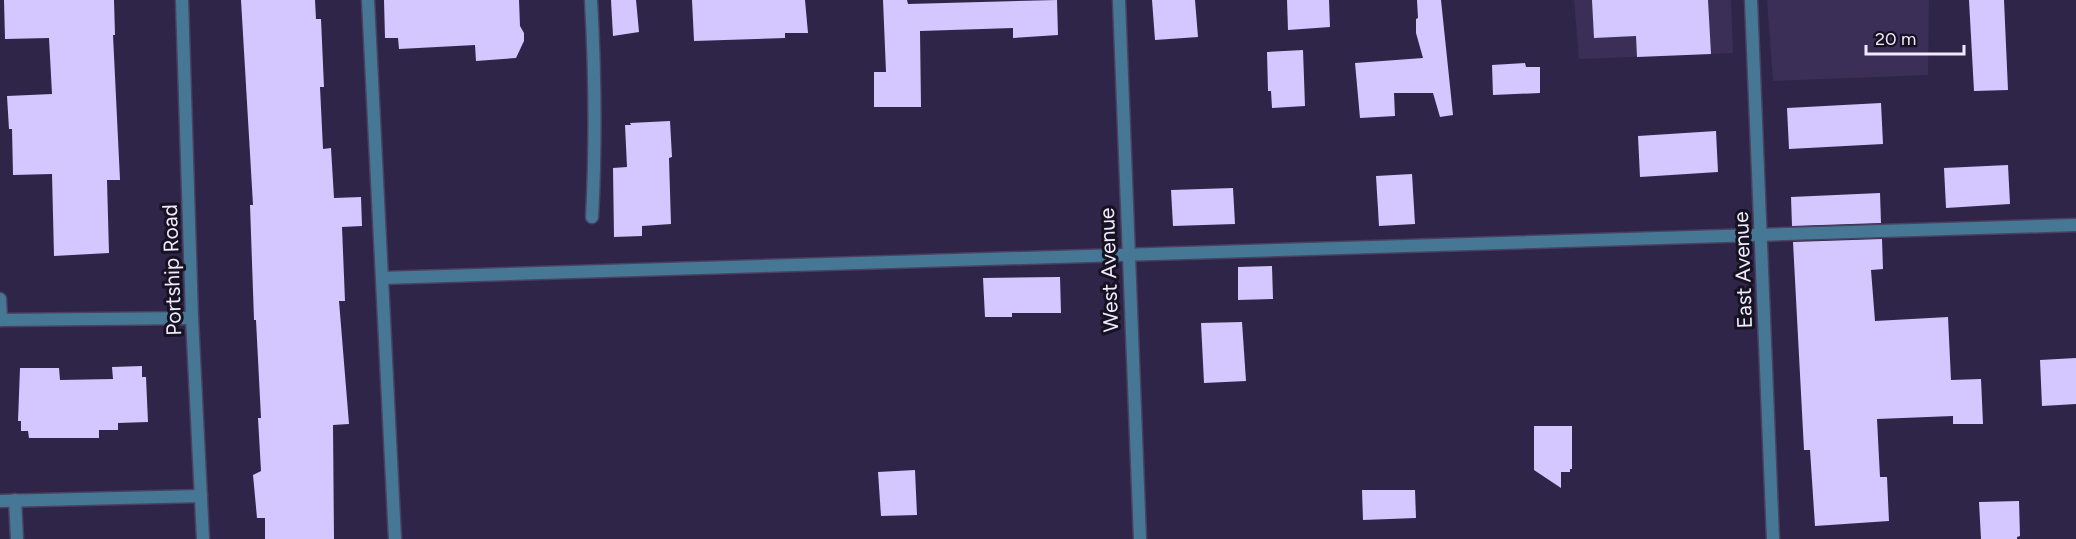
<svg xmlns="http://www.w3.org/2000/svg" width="2076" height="539" font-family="Figtree,sans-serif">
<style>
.built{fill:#3b2f57}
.building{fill:#d4c6ff}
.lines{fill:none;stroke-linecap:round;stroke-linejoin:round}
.lane-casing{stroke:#4a4161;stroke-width:15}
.street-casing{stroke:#4a4161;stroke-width:15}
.lane{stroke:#467896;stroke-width:12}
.street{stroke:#467896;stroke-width:12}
.labels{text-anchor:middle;stroke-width:6;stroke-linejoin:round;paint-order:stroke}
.street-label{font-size:21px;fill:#efebfd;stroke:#161221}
</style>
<rect width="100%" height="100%" fill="#2f2548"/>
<g class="built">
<path d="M1574,0H1731L1733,53L1579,59Z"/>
<path d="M1767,0H1929L1928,75L1773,81Z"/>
</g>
<g class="building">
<path d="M4,0H114L115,35H113L120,180H107L109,253L54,256L52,174L13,175L12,129H9L7,96L52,94L49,38L5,39Z"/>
<path d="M241,0H315L316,19H321L324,87H320L323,149L331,148L334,198L361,197L362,226L342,227L345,301H339L349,424L333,425L334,539H265V518H257L253,475L261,471L258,418H261L256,320H254L250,205H253Z"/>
<path d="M384,0H519L520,26L524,33V41L516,58L476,61L475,45L399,49L398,38H385Z"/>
<path d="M611,0H636L639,32L613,36Z"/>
<path d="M692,0H805L808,33H785V38L694,41Z"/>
<path d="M883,0H907L908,4L1057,0L1058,35L1013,38V28L920,31L921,107H874V72H886Z"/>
<path d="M1152,0H1195L1198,37L1155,40Z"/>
<path d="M1287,0H1329L1330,27L1288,30Z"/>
<path d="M1417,0H1441L1453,115L1440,117L1433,93H1394L1395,116L1360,118L1355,63L1423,58L1416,33V19L1418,18Z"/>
<path d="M1592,0H1708L1711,54L1637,57L1636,36L1594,38Z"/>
<path d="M1969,0H2004L2008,90L1974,91Z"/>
<path d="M1303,50L1305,106L1272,108L1271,91H1268L1267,52Z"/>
<path d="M1525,63L1526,67H1540V93L1493,95L1492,65Z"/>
<path d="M1881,103L1883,144L1789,149L1787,108Z"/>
<path d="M670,121L672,157L669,158L671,224L642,226V236L614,237L613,168L627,167L625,125H631L630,123Z"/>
<path d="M1716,131L1718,172L1640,177L1638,136Z"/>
<path d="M2008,165L2010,204L1946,208L1944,168Z"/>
<path d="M1412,174L1415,224L1379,226L1376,176Z"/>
<path d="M1233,188L1235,224L1173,226L1171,190Z"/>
<path d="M1880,193L1881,223L1792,226L1791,197Z"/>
<path d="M1882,239L1883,269L1871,270L1875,321L1948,317L1951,380L1981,379L1983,424H1953V416L1877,419L1880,477H1887L1889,521L1815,526L1810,450H1804L1793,242Z"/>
<path d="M1272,266L1273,299L1238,300V267Z"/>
<path d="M1060,277L1061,313H1012V317H985L983,278Z"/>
<path d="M1242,322L1246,381L1204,383L1201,323Z"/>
<path d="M2076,358V404L2042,406L2040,360Z"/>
<path d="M142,366V377H146L148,422L118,423V430H99V438H29L28,431H21V421H18L20,368H59L60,380L113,379L112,367Z"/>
<path d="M1534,426H1572V469H1570V472H1561V488L1534,470Z"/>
<path d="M915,470L917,515L881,516L878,472Z"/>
<path d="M1362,490H1415L1416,518L1363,520Z"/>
<path d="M2019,501L2020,536L2017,537V539H1981L1979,502Z"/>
</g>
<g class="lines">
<defs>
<g id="lane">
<path d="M368,0L395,539"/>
<path d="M591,0C595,72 596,144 592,217"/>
<path d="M382,278L2076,225"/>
<path d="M0,299L1,320"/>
<path d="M15,500L17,539"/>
<path d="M0,501L201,496"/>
</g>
<g id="street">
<path d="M182,0L192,318L203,539"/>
<path d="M1119,0L1140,539"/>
<path d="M1751,0L1773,539"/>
<path d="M0,320L192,318"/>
</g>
</defs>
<use href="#lane" class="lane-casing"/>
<use href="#street" class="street-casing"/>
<use href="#lane" class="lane"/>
<use href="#street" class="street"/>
</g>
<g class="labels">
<g class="street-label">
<text transform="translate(172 270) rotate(-92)" y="7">Portship Road</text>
<text transform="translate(1109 270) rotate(-92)" y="7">West Avenue</text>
<text transform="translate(1743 270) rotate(-92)" y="7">East Avenue</text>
</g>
</g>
<path d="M1866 45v9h98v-9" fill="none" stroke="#efebfd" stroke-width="3"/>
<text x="1875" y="45" font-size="18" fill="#efebfd" stroke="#161221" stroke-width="4.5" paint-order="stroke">20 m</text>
</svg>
